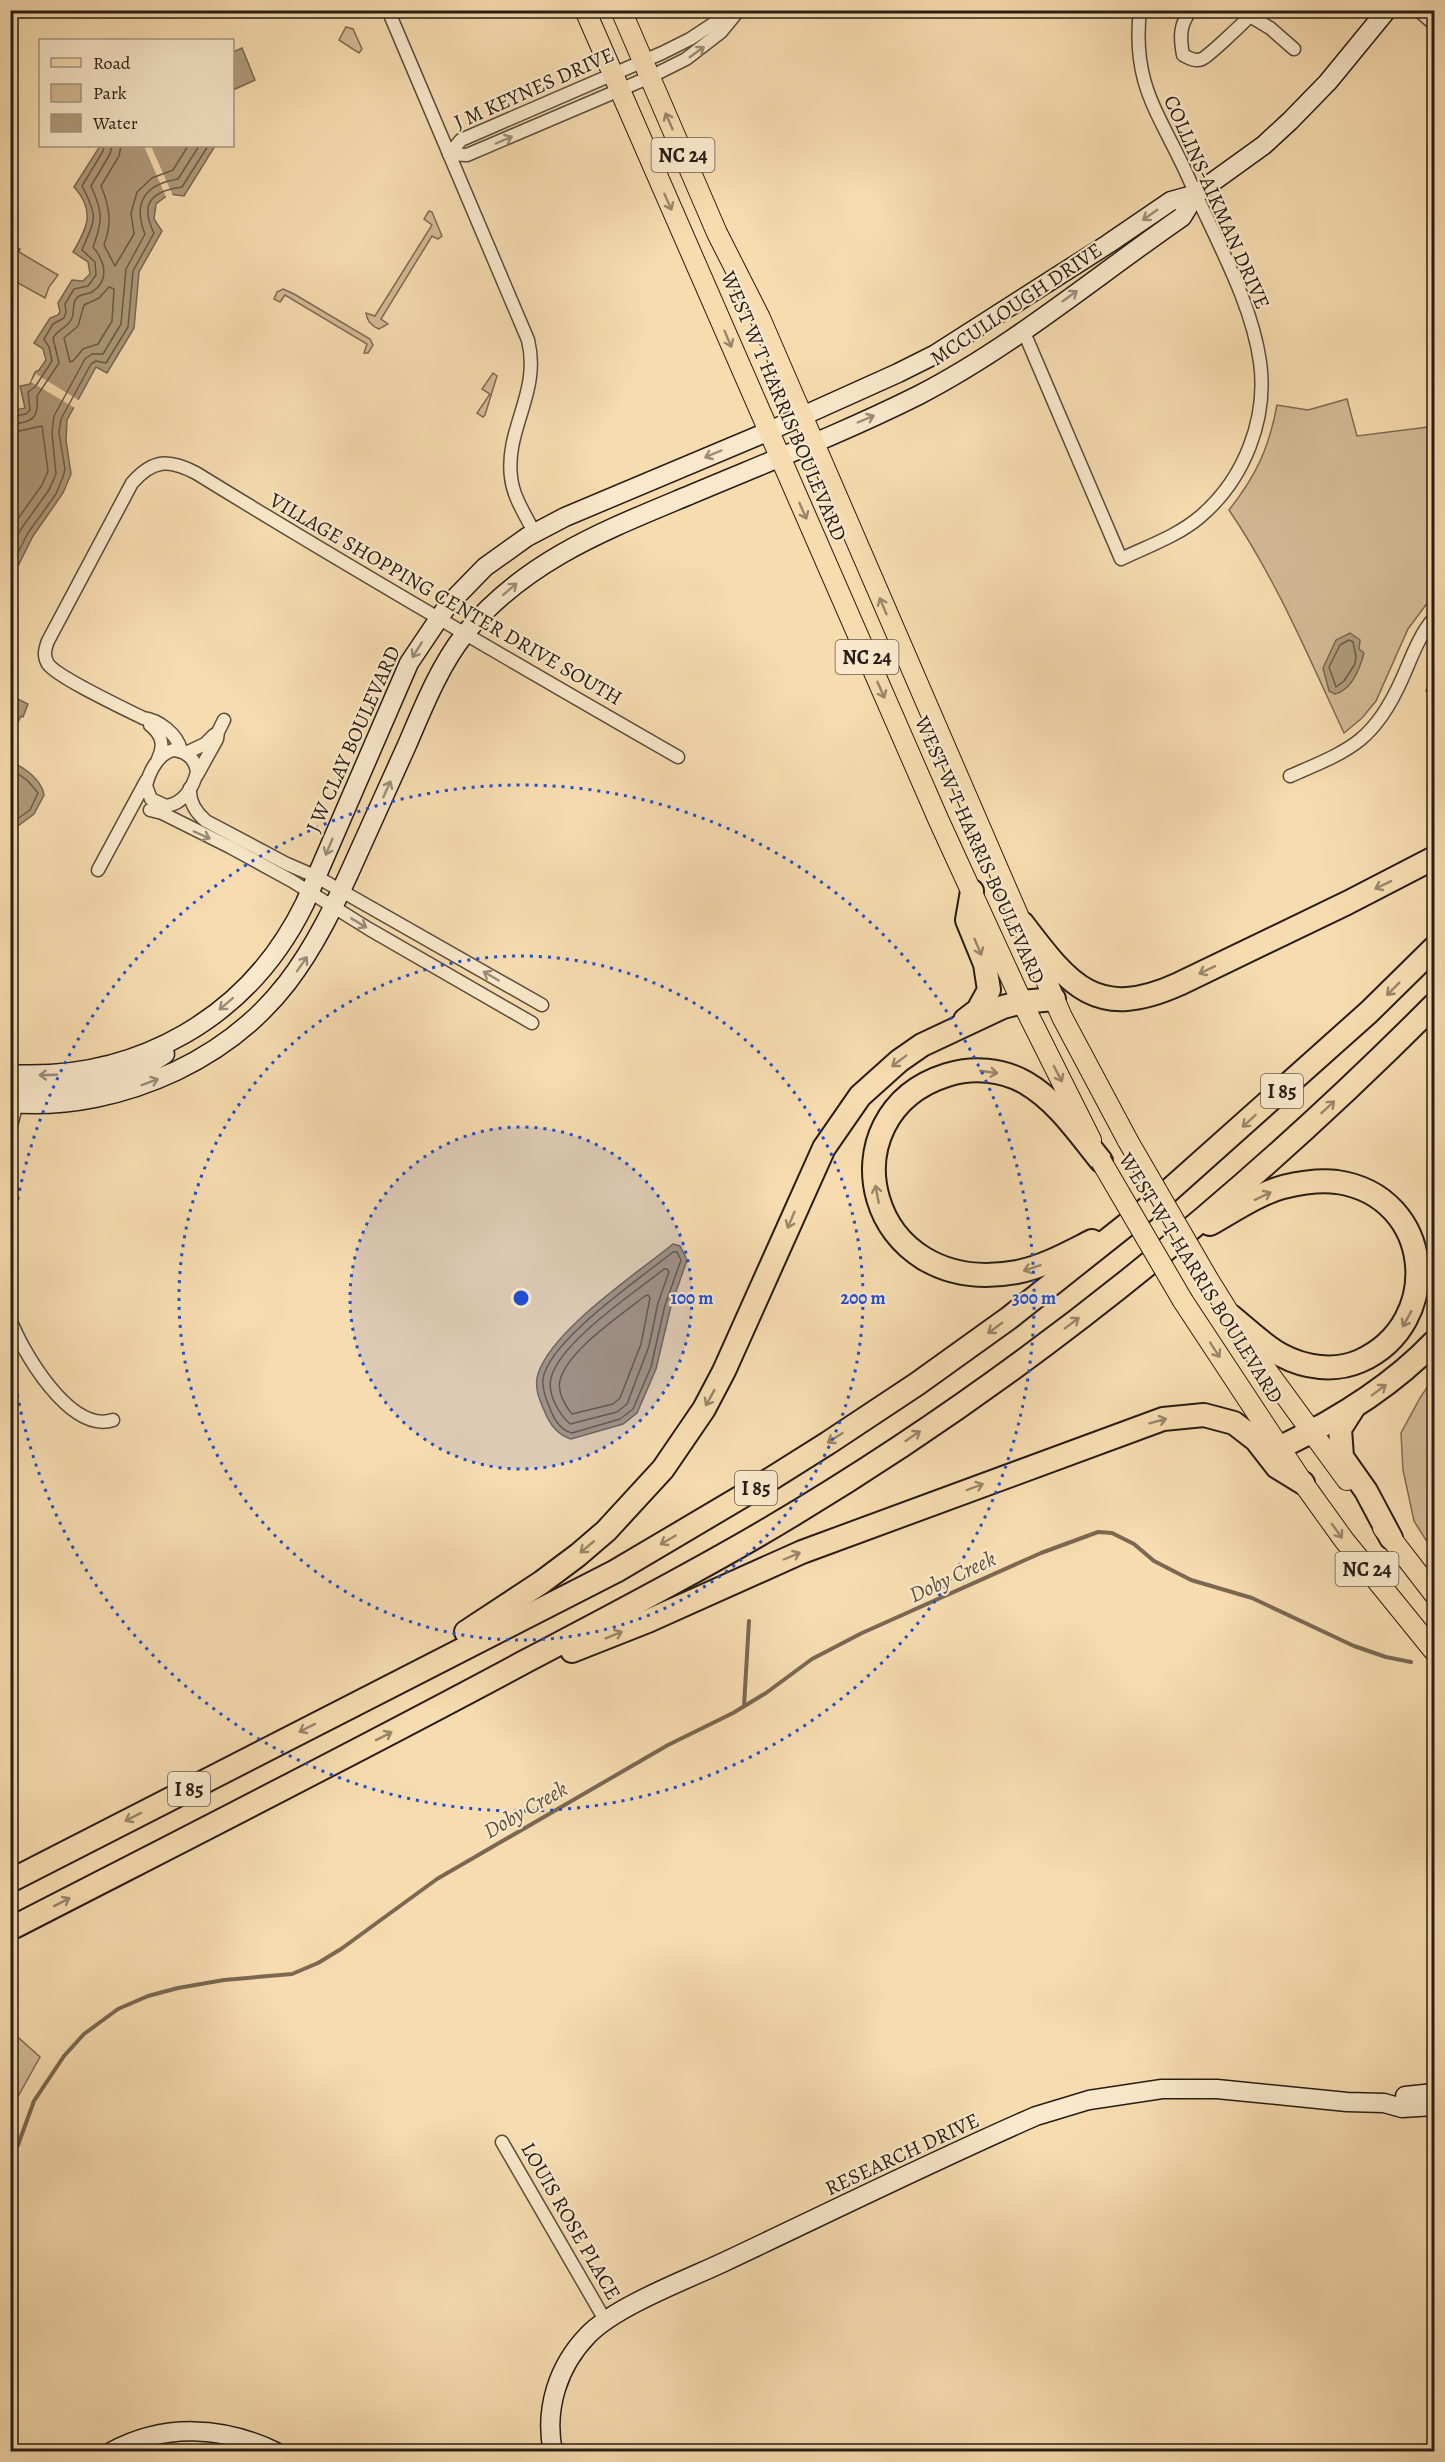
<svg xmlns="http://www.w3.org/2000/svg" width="1445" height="2462" font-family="Alegreya,serif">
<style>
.green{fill:#d3bb95;stroke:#7e6c55;stroke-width:1.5}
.water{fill:#b09b7b;stroke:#7a6852;stroke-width:1.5}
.pier{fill:#f6dcaf}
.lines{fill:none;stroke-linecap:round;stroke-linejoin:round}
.shore{stroke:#6c5c48;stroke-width:1.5}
.stream{stroke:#7a6852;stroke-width:4}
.street-casing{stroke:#5c4c3c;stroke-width:15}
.secondary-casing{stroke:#281c15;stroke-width:21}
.primary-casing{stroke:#281c15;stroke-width:22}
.highway-casing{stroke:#281c15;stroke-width:26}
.street{stroke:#f9e8cb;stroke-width:12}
.secondary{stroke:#f9e8cb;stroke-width:18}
.primary{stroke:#f6dcaf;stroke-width:20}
.highway{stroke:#f6dcaf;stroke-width:22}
.primary-bridge-casing{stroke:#281c15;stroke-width:22;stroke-linecap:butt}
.primary-bridge{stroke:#f6dcaf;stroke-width:20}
.oneway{stroke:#9b8c79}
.oneway2{stroke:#99866a}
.ring{fill:none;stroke:#1d4ed8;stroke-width:3;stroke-dasharray:3 6}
.labels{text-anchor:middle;stroke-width:4.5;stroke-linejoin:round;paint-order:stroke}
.shield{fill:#f9e8cb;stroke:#67594c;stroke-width:1.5}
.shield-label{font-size:20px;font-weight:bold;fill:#281c15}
.street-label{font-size:21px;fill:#281c15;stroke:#f9e8cb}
.water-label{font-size:22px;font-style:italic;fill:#5e4f3e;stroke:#f9e8cb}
.centre{fill:#1d4ed8;stroke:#f9e8cb;stroke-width:3}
.ring-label{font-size:18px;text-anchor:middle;font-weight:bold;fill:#1d4ed8;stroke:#f9e8cb;stroke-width:4.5;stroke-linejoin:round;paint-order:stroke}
</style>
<rect width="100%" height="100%" fill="#f6dcaf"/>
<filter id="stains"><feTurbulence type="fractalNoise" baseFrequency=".00333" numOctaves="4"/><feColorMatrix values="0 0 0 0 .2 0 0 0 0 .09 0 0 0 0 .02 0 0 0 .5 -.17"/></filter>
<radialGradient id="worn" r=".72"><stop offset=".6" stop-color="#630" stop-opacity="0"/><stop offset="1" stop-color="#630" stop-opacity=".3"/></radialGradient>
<g class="green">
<path d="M346,27L353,29L362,49L359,53L339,40Z"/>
<path d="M429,211L432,212L442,236L438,239L432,236L381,319L388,324L379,329C371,326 367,321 366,313L375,316L432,225L424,219Z"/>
<path d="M10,244L20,249L19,252L58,275L49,287L45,298L11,279Z"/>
<path d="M283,289L294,294L370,339L373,345L368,353H364L367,344L285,295L280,302L274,299L277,292Z"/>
<path d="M493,373L497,376L485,415L483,417L477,413L490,394L482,389Z"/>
<path d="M1347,399L1357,436L1428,427L1434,430V594L1408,629L1376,701L1362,718L1344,733C1309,658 1276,579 1229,510C1256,476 1269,448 1277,405L1308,410Z"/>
<path d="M1434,1377V1553L1414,1521L1403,1470L1401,1433L1420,1398Z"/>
<path d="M11,2031L40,2057L11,2109Z"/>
</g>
<g class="water">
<path d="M242,48L255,80L233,90V52Z"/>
<path d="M100,146H215L184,196L169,194L156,204L154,219L162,231L139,272L134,328L107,373L96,367L67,420L66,440L71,474L63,493L33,536L17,568L13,578L11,615V411L25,408L20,386L30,384L35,372L39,370L46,360L43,349L34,343L50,318L58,315L60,312L58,303L72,280L83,281L90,274L88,262L73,252C87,228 96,211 74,187Z"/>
<path d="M1350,633L1360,640L1359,649L1364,653C1360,668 1352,690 1335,694L1329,691L1323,668L1336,640Z"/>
<path d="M1434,666V698L1426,691Z"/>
<path d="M10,695L28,704L23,717L21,716L18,722L11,718Z"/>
<path d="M11,762C24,767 42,780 44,795L34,814L11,831Z"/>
<path d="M673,1244L680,1246L687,1260L671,1306L656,1369L637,1413L623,1424L571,1439C557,1435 549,1423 544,1410C539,1399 534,1386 538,1374C552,1330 636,1274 673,1244Z"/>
</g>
<g class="pier">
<path d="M144,146H151L173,196L167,199Z"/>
<path d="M36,374L80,401L75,408L31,382Z"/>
</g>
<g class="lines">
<g class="shore">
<path d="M121,146L119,156L101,186C110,207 112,224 104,245L115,266L134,234L131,213L137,192L152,178L173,170L188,146"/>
<path d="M109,287L114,289L112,321L98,344L83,349L73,361L70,362L64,338L78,326L84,305L99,298Z"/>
<path d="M10,417L26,414L30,410L28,392L35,387L52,361L49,347L44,339L53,324L64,318L66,312L65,304L74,289L88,286L96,275L95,262L82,250C95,218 99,219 82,186L103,151L104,146"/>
<path d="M10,424C33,423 39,418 37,396L59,363L53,338C59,328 68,328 72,318C75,311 71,301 79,296C83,294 88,294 92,292C111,280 104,260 93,247C103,221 103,212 91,186L110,154L112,146"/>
<path d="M10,433L42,426L48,471L42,485L10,530"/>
<path d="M10,551L21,529L49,490L56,474L52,433L54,416L85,359L92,354H103L121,324L126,269L145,234C132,202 146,184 178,179L199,146"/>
<path d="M10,568L28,533L56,494L63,477L65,469L59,433L61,419L91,364L96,361L106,363L128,327L133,271L154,233C139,203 152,191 182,187L208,146"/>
<path d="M1349,640L1353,642L1356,656L1355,664L1344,681L1336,687L1329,667L1340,645Z"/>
<path d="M10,768L28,781L38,793L30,810L10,824"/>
<path d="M673,1252H677L681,1260L665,1305L651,1367L633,1409L620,1419L572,1433C559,1430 553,1417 549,1406C545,1397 542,1389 543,1379C548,1341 642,1277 673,1252Z"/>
<path d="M664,1269H667L669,1272L658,1303L649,1346L627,1404L617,1412L570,1424C559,1414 547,1394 551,1378C560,1342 634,1293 664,1269Z"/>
<path d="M645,1296L648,1295L650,1298L641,1344L620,1398L613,1404L572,1414C565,1406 557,1391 560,1380C568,1350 621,1315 645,1296Z"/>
</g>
<g class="stream">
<path d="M744,1706L749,1621"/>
<path d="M10,2158L18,2145L34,2101L64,2056L84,2034L118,2009L148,1996L178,1988L224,1980L292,1974L318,1963L341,1949L437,1879L668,1745L733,1713L766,1693L812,1659L862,1633L1041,1553L1098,1532L1112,1533L1134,1544L1154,1561L1191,1580L1252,1598L1354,1646L1386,1657L1411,1662"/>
</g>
<defs>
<g id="street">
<path d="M388,10L528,340C541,393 505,428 511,477C513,497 525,514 534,532"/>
<path d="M1191,10C1179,25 1180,38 1183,55C1189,58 1195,62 1202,59C1210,55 1243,23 1250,16L1249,10"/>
<path d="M1418,10L1434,24"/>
<path d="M1250,16L1270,28L1294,49"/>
<path d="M449,154L467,155L650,77L686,59L721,32L739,10"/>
<path d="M449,154L461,140L662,53L690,39L722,18L734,14"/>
<path d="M1023,330L1121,559C1148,546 1178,536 1201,516C1244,479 1268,419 1260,362C1253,312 1228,263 1207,218C1199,202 1192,185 1184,168C1156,109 1132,81 1140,10"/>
<path d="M150,725C162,735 165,745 158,759"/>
<path d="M173,750C186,751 195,758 197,772C193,788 183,804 166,806L151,799L146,786C149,772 158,754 173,750Z"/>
<path d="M181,750C177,734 159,720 143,718C125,709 57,677 48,664C43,656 45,649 48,641L132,483C153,459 169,459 196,473C355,571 516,664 678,757"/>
<path d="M186,753L205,744L214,735"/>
<path d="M197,775L217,739L218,732L224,720"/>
<path d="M1290,776C1350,750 1374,742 1402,679C1411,659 1419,635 1434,618"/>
<path d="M190,788C189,802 195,812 206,821L287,864L317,877L542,1005"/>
<path d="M150,810L162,813L230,847L292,881L369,929L532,1023"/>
<path d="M98,870L146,781"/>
<path d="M10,1130L24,1075"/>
<path d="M10,1319C22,1351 70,1434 113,1420"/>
<path d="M502,2142L605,2320"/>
</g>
<g id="secondary">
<path d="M10,1074C137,1081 249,1018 305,903L409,663L448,605L485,567L527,537L565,517L767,432L898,373L934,355L1108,244L1171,201L1196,194L1264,145L1290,121L1328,82L1387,10"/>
<path d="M10,1103C67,1108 125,1095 176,1071C276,1023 313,954 356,858C373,820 390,783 407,745C423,708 439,667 464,635C525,560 606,530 692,494C768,462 845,432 919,395C1012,347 1095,277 1182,217L1196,194"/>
<path d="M18,1104L33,1090L73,1088L114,1080L144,1068L165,1054"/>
<path d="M1405,2096L1434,2093"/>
<path d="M111,2452C164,2423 223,2426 276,2452"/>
<path d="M553,2452C544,2409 558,2366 588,2335C616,2306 686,2280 724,2262C828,2213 931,2162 1036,2116L1089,2100L1162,2089H1217L1347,2102L1384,2103L1402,2108L1434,2106"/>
</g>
<g id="primary">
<path d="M585,10L939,821L1022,1002L1091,1140"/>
<path d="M621,10L717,233L760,318L1062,1017L1128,1141"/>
<path d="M1208,1279L1254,1353L1347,1480"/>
<path d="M1183,1301L1303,1483L1344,1540L1434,1651"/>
<path d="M1383,1528L1434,1594"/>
</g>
<g id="highway">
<path d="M1023,924C1070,986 1097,1021 1179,984L1347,903L1434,858"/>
<path d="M965,1020L978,1010L989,990L985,964L967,920L972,891"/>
<path d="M1210,1224C1233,1211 1258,1194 1283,1187C1300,1183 1320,1180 1337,1182C1434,1196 1445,1323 1360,1361C1335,1372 1305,1368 1281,1355C1263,1345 1247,1329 1231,1316"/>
<path d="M1092,1241C1068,1253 1043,1267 1017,1272C864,1300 823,1114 947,1075C973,1067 1002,1069 1026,1083C1057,1101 1079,1134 1101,1161"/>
<path d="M1354,1407L1340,1429L1342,1457L1366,1491L1391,1538"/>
<path d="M1281,1447C1337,1420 1391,1387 1434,1342"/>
<path d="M466,1632L542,1582L578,1555L606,1531L663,1469L704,1409L724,1371L824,1148L860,1096L899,1061L922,1045L1003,1007L1022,1002L1054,999"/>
<path d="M572,1651L648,1621L802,1552L1163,1419L1204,1415L1234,1423L1256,1440L1277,1467L1303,1483"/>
<path d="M10,1881L616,1571L758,1487L828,1443L917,1384L1009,1318L1164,1195L1369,1012L1434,948"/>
<path d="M10,1929C183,1840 357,1752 528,1660C606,1619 685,1578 762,1533C1008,1389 1233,1207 1434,1005"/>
</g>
</defs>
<use href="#street" class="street-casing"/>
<use href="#secondary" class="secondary-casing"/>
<use href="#primary" class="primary-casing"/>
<use href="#highway" class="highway-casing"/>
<use href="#street" class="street"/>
<use href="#secondary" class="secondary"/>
<use href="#primary" class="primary"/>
<use href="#highway" class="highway"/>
<defs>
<g id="primary-bridge">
<path d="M1128,1141L1208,1279"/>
<path d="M1101,1161L1183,1301"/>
</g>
</defs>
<use href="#primary-bridge" class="primary-bridge-casing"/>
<use href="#primary-bridge" class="primary-bridge"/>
</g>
<defs><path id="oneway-shaft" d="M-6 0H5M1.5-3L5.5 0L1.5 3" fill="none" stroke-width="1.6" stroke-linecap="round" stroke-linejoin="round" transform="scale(1.5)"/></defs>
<g class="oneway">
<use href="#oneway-shaft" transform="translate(697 52) rotate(-36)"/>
<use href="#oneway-shaft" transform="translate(504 140) rotate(-23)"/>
<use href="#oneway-shaft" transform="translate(1150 215) rotate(145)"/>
<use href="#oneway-shaft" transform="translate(1070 296) rotate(-36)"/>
<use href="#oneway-shaft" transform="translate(866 419) rotate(-23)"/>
<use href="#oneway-shaft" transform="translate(713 454) rotate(157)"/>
<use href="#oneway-shaft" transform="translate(510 589) rotate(-41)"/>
<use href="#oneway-shaft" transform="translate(417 650) rotate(122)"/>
<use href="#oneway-shaft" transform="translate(387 789) rotate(-66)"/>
<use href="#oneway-shaft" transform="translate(202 835) rotate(24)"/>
<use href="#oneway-shaft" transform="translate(329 847) rotate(113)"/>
<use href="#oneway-shaft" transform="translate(359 923) rotate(31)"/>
<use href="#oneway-shaft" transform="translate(302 964) rotate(-55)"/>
<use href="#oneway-shaft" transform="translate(491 976) rotate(-150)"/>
<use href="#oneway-shaft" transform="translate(226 1004) rotate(139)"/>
<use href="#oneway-shaft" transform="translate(48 1075) rotate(178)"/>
<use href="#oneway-shaft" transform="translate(150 1082) rotate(-21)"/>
</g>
<g class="oneway2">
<use href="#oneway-shaft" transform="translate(669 121) rotate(-114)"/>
<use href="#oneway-shaft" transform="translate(668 202) rotate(66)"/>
<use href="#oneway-shaft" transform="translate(728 339) rotate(67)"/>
<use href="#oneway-shaft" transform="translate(803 511) rotate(66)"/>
<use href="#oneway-shaft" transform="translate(883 606) rotate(-113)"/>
<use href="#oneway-shaft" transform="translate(881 690) rotate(66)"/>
<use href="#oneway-shaft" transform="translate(1383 885) rotate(154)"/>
<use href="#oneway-shaft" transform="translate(978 947) rotate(67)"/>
<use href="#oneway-shaft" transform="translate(1207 970) rotate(154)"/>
<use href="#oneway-shaft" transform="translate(1393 989) rotate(135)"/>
<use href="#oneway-shaft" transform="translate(899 1061) rotate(143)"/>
<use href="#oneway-shaft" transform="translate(989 1072) rotate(8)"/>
<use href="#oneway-shaft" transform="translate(1058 1074) rotate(62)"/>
<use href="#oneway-shaft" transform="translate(1328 1107) rotate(-43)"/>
<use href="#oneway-shaft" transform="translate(1249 1121) rotate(138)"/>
<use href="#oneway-shaft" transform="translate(877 1194) rotate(-101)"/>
<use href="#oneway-shaft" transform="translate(1263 1196) rotate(-26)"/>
<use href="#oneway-shaft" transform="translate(791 1220) rotate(113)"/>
<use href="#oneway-shaft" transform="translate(1032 1268) rotate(162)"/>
<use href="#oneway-shaft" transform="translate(1407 1319) rotate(119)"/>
<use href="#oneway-shaft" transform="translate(1072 1323) rotate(-37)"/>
<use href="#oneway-shaft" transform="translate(995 1328) rotate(144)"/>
<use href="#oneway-shaft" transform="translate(1215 1350) rotate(57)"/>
<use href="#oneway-shaft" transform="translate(1379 1390) rotate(-37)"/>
<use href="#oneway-shaft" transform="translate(710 1398) rotate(119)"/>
<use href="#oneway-shaft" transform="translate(1158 1421) rotate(-15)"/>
<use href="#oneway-shaft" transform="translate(913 1436) rotate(-34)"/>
<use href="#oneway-shaft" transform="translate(835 1438) rotate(147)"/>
<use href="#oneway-shaft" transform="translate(975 1487) rotate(-20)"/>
<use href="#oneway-shaft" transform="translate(1337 1531) rotate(54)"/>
<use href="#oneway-shaft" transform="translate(668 1540) rotate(150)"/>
<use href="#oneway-shaft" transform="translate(587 1547) rotate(140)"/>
<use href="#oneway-shaft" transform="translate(792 1556) rotate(-23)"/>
<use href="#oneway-shaft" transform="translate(614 1635) rotate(-22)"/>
<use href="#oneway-shaft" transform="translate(307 1728) rotate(153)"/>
<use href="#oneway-shaft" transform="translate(384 1736) rotate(-27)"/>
<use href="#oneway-shaft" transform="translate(133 1817) rotate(153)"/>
<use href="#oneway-shaft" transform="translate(62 1902) rotate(-27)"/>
</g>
<circle cx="521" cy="1298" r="171" fill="#1d4ed8" fill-opacity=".12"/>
<g class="ring">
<circle cx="521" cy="1298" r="171"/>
<circle cx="521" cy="1298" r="342"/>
<path d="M11 1244A513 513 0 1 1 11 1352"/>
</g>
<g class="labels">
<g class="shield">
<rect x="651.5" y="138" width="63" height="34" rx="4.5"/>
<rect x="835.5" y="640" width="63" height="34" rx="4.5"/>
<rect x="1261" y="1074" width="42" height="34" rx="4.5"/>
<rect x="735" y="1471" width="42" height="34" rx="4.5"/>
<rect x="1335.5" y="1552" width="63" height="34" rx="4.5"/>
<rect x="168" y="1772" width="42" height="34" rx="4.5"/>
</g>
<g class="shield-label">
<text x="683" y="162">NC 24</text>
<text x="867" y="664">NC 24</text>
<text x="1282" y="1098">I 85</text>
<text x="756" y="1495">I 85</text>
<text x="1367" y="1576">NC 24</text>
<text x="189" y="1796">I 85</text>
</g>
<g class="street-label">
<text transform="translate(534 88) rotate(-24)" y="7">J M KEYNES DRIVE</text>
<text transform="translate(1217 202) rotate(66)" y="7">COLLINS-AIKMAN DRIVE</text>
<text transform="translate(1016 304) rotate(-34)" y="7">MCCULLOUGH DRIVE</text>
<text transform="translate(784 406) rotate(67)" y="7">WEST W T HARRIS BOULEVARD</text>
<text transform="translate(446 599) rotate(30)" y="7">VILLAGE SHOPPING CENTER DRIVE SOUTH</text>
<text transform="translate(353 739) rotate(-66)" y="7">J W CLAY BOULEVARD</text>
<text transform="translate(980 850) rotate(66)" y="7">WEST W T HARRIS BOULEVARD</text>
<text transform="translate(1201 1278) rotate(58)" y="7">WEST W T HARRIS BOULEVARD</text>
<text transform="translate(902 2154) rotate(-25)" y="7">RESEARCH DRIVE</text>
<text transform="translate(571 2221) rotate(60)" y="7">LOUIS ROSE PLACE</text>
</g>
<g class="water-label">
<text transform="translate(952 1576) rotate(-25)" y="8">Doby Creek</text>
<text transform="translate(525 1809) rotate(-30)" y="8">Doby Creek</text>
</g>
</g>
<circle cx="521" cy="1298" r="9" class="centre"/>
<g class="ring-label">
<text x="692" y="1304">100 m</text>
<text x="863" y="1304">200 m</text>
<text x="1034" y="1304">300 m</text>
</g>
<rect width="1445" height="2462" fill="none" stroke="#f6dcaf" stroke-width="36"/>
<rect x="12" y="12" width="1421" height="2438" fill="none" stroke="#281c15" stroke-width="3"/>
<rect x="18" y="18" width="1409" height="2426" fill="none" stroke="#281c15" stroke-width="1.5"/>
<rect x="39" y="39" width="195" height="108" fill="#f9e8cb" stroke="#a59682" stroke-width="1.5"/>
<rect x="51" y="58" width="30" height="9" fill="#f6dcaf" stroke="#a59682" stroke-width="1.5"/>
<text x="93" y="69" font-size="18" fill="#281c15">Road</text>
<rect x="51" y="84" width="30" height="18" fill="#d3bb95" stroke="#a59682" stroke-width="1.5"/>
<text x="93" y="99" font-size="18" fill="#281c15">Park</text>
<rect x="51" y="114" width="30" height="18" fill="#b09b7b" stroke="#a59682" stroke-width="1.5"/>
<text x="93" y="129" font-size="18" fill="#281c15">Water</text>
<rect width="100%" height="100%" filter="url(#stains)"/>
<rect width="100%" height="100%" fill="url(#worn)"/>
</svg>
